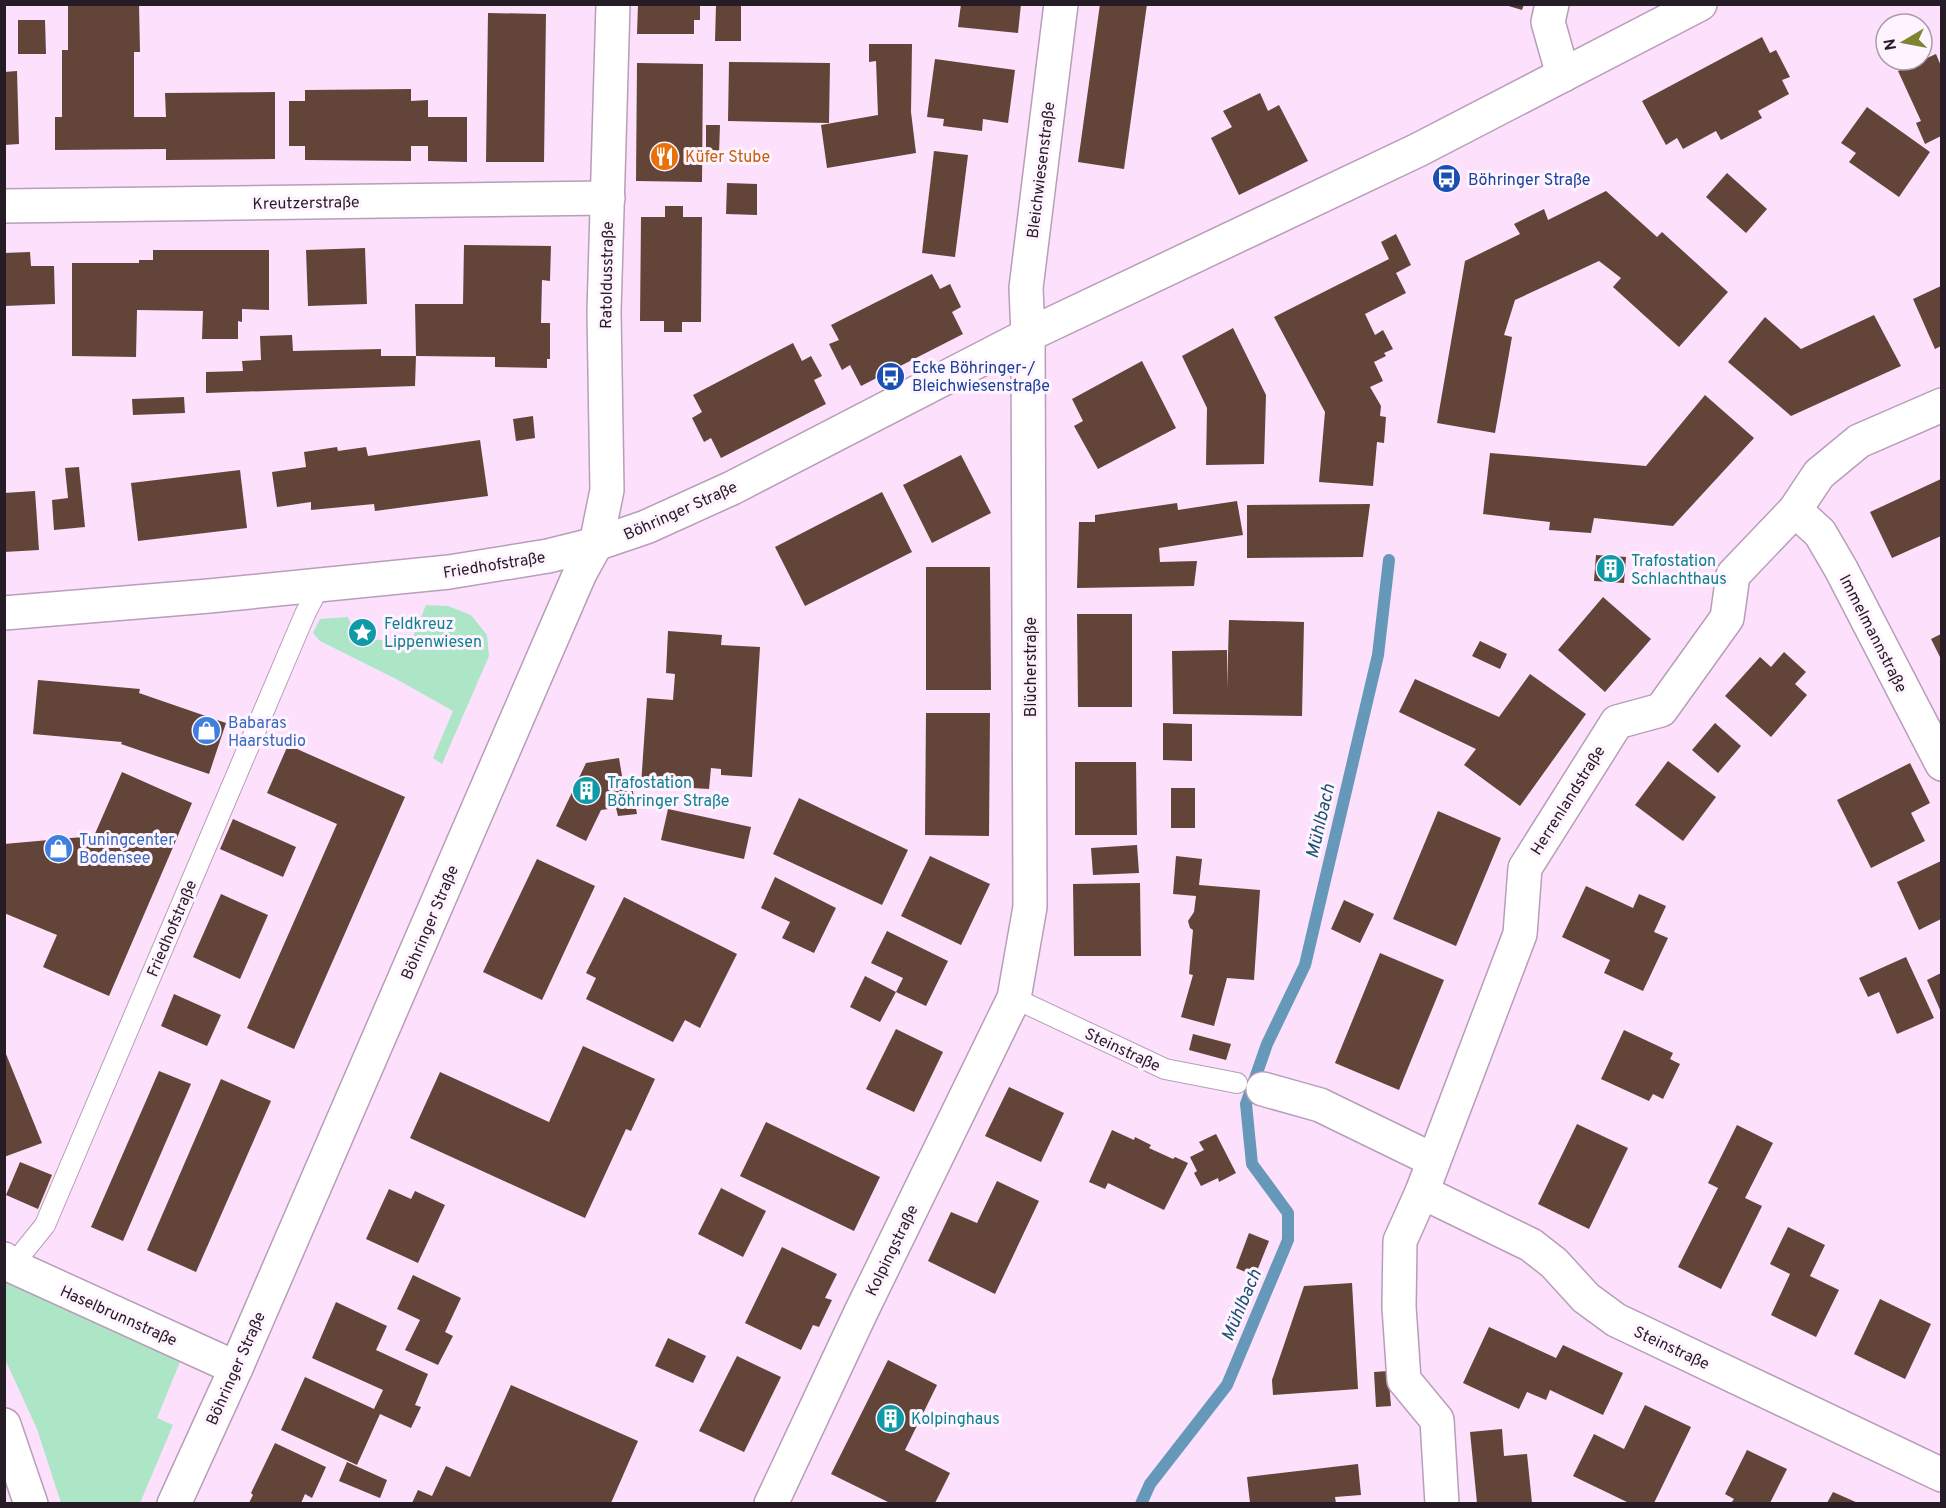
<svg xmlns="http://www.w3.org/2000/svg" width="1946" height="1508" font-family="Overpass,sans-serif">
<style>
.green{fill:#ace6c7}
.lines{fill:none;stroke-linecap:round;stroke-linejoin:round}
.stream{stroke:#6698ba;stroke-width:12}
.building{fill:#634438}
.service-casing{stroke:#b89eb8;stroke-width:22}
.minor-casing{stroke:#b89eb8;stroke-width:36}
.secondary-casing{stroke:#b89eb8;stroke-width:36}
.service{stroke:#fff;stroke-width:20}
.minor{stroke:#fff;stroke-width:33}
.secondary{stroke:#fff;stroke-width:33}
.labels{text-anchor:middle;stroke-width:6;stroke-linejoin:round;paint-order:stroke}
.food-label{font-size:16px;fill:#c56008;stroke:#fff3ff;text-anchor:start}
.street-label{font-size:16px;fill:#261c26;stroke:#fff3ff}
.transit-label{font-size:16px;fill:#164399;stroke:#fff3ff;text-anchor:start}
.culture-label{font-size:16px;fill:#0d838f;stroke:#fff3ff;text-anchor:start}
.shop-label{font-size:16px;fill:#366cbe;stroke:#fff3ff;text-anchor:start}
.water-label{font-size:18px;font-style:italic;fill:#185270;stroke:#fff3ff}
</style>
<rect width="100%" height="100%" fill="#fce0fc"/>
<g class="green">
<path d="M426,605L448,606L471,615L487,635L489,656L442,764L433,758L453,711L398,680L320,641L313,633L320,619L348,617L357,639L385,640L409,647Z"/>
<path d="M4,1282L182,1357L157,1418L173,1425L140,1503H61L37,1429L5,1359Z"/>
</g>
<g class="lines">
<path class="stream" d="M1141,1504L1150,1484L1227,1385L1288,1240V1213L1252,1164L1246,1104L1267,1044L1305,965L1378,655L1389,560"/>
</g>
<g class="building">
<path d="M638,4H700V20H694V34H637Z"/>
<path d="M961,4H1021L1018,33L958,27Z"/>
<path d="M1100,4H1147L1124,169L1078,162Z"/>
<path d="M1502,4H1524L1522,10Z"/>
<path d="M68,5H139L140,52H134V117H166L165,93L275,92V159L166,160V149L55,150V117H62V50H68Z"/>
<path d="M716,5H741V41H715Z"/>
<path d="M488,13L546,14L544,162H486Z"/>
<path d="M18,20H45L46,54H18Z"/>
<path d="M1762,37L1770,53L1776,50L1790,77L1782,80L1789,94L1758,111L1762,118L1721,140L1716,131L1683,149L1677,138L1666,145L1642,101Z"/>
<path d="M869,44H912L911,112L916,153L827,168L821,125L878,115L876,61L869,62Z"/>
<path d="M1936,54L1941,66V136L1925,144L1916,123L1921,121L1898,71Z"/>
<path d="M935,59L1015,70L1008,123L983,119L982,131L943,126L944,119L927,117Z"/>
<path d="M729,62L830,63L829,123L728,121Z"/>
<path d="M637,63L703,64L702,182L636,181Z"/>
<path d="M17,71L19,144L4,145V72Z"/>
<path d="M411,89V101L428,100V117H467V162L428,161V146H411V161L305,160V146H289V101H305V90Z"/>
<path d="M1260,93L1268,111L1279,105L1308,161L1239,195L1211,138L1232,127L1223,111Z"/>
<path d="M1867,107L1930,152L1899,197L1849,162L1856,153L1841,143Z"/>
<path d="M706,125H720L719,154L706,153Z"/>
<path d="M934,151L968,155L955,257L922,253Z"/>
<path d="M1727,173L1767,209L1746,233L1706,197Z"/>
<path d="M727,183L757,184V215L726,214Z"/>
<path d="M1606,191L1657,237L1662,232L1728,292L1679,347L1613,287L1621,278L1599,261L1515,300L1504,335L1512,337L1495,433L1437,423L1465,261L1520,234L1514,224L1544,209L1548,220Z"/>
<path d="M665,206H683V217H702L701,322H682V332H664V321H640L641,217H665Z"/>
<path d="M1396,234L1411,265L1396,273L1406,293L1365,314L1375,335L1383,330L1393,349L1384,353L1386,356L1374,362L1383,381L1370,387L1381,406L1380,416L1386,417L1384,443L1377,442L1373,486L1319,482L1325,412L1274,317L1389,259L1381,242Z"/>
<path d="M464,245L551,246L550,281L542,280L541,323H550V359H547V368L495,367V357L416,356L415,304H463Z"/>
<path d="M365,248L367,304L308,306L306,250Z"/>
<path d="M153,250H269V310L242,309V322L238,321V339H202L203,311L137,310L136,357L72,356V263H139V260H153Z"/>
<path d="M30,252L31,266H54L55,304L4,306V253Z"/>
<path d="M932,274L940,289L950,284L961,307L952,312L963,334L861,386L850,365L842,370L829,344L839,340L831,325Z"/>
<path d="M1941,286V346L1935,349L1913,299Z"/>
<path d="M1874,315L1901,366L1791,416L1728,362L1765,317L1801,349Z"/>
<path d="M1233,328L1266,395L1264,464L1206,465L1207,408L1182,356Z"/>
<path d="M292,335L293,351L381,349V356H416L415,386L206,393V372L243,371L242,361L261,360L260,336Z"/>
<path d="M793,343L802,361L811,356L822,376L814,380L826,404L721,458L711,438L704,442L692,418L702,412L693,395Z"/>
<path d="M1142,361L1176,428L1098,469L1074,426L1083,421L1072,399Z"/>
<path d="M1705,395L1754,438L1673,526L1594,518L1591,533L1549,530L1550,522L1483,514L1490,453L1646,466Z"/>
<path d="M184,397L185,413L133,415L132,399Z"/>
<path d="M533,416L535,438L516,441L513,419Z"/>
<path d="M480,440L488,496L375,511L374,504L311,510V502L277,507L272,472L306,467L304,452L337,447L338,451L366,447L368,456Z"/>
<path d="M961,455L991,513L932,543L903,485Z"/>
<path d="M79,467L85,527L54,530L52,500L68,498L65,468Z"/>
<path d="M240,470L247,528L138,541L131,483Z"/>
<path d="M1941,479V536L1892,558L1870,512Z"/>
<path d="M35,491L39,550L4,552V493Z"/>
<path d="M882,492L912,552L805,606L775,547Z"/>
<path d="M1237,501L1243,535L1159,548L1160,562L1197,561L1194,586L1077,588L1079,522H1095V515L1177,503L1178,510Z"/>
<path d="M1370,504L1363,557L1247,558V505Z"/>
<path d="M1596,555L1626,557L1624,583L1594,581Z"/>
<path d="M926,567H990L991,690H926Z"/>
<path d="M1603,597L1651,639L1605,692L1558,650Z"/>
<path d="M1077,614H1132V707H1078Z"/>
<path d="M1229,620L1304,622L1302,716L1173,714L1172,651L1227,650V688Z"/>
<path d="M668,631L722,635L721,645L760,647L752,777L721,775V769L711,768L709,789L641,785L647,698L673,700L675,674L666,673Z"/>
<path d="M1941,634V659L1931,639Z"/>
<path d="M1480,641L1507,654L1500,669L1472,656Z"/>
<path d="M1784,652L1806,672L1795,684L1807,695L1771,737L1725,696L1760,657L1771,667Z"/>
<path d="M1530,674L1586,714L1520,806L1464,765L1476,749L1399,712L1415,679L1499,717Z"/>
<path d="M38,680L140,689L139,693L226,723L209,774L121,744L122,742L33,734Z"/>
<path d="M926,713H990L989,836L925,835Z"/>
<path d="M1163,723L1192,724V761L1163,760Z"/>
<path d="M1715,723L1741,746L1718,773L1692,750Z"/>
<path d="M288,745L405,797L294,1049L247,1028L337,824L267,793Z"/>
<path d="M619,758L623,782L631,781L637,814L618,816L616,808L601,810L586,841L556,826L586,763Z"/>
<path d="M1668,761L1716,797L1683,841L1635,805Z"/>
<path d="M1075,762H1136L1137,835H1075Z"/>
<path d="M1910,763L1930,803L1911,813L1925,841L1871,868L1837,800Z"/>
<path d="M122,772L192,803L109,996L43,967L57,935L4,913V844L94,836Z"/>
<rect x="1171" y="788" width="24" height="40"/>
<path d="M799,798L908,850L882,905L773,854Z"/>
<path d="M668,809L751,827L744,859L661,840Z"/>
<path d="M1438,811L1501,838L1456,946L1393,919Z"/>
<path d="M233,819L296,847L283,877L220,849Z"/>
<path d="M1137,845L1139,873L1093,875L1091,848Z"/>
<path d="M930,856L990,884L961,945L901,916Z"/>
<path d="M1176,856L1202,859L1199,885L1260,890L1254,980L1227,978L1214,1026L1181,1017L1193,975L1189,974L1193,930L1190,928L1188,921L1194,912L1196,896L1173,894Z"/>
<path d="M537,859L595,886L542,1000L483,972Z"/>
<path d="M1941,861V919L1919,930L1897,882Z"/>
<path d="M775,877L836,908L814,953L782,938L790,922L761,908Z"/>
<path d="M1140,883L1141,956H1074L1073,884Z"/>
<path d="M1586,886L1633,908L1639,894L1666,906L1654,932L1668,938L1643,991L1604,973L1610,960L1562,937Z"/>
<path d="M221,894L268,915L240,979L193,957Z"/>
<path d="M624,897L737,954L700,1028L685,1020L673,1042L586,999L596,978L586,973Z"/>
<path d="M1344,900L1374,914L1360,943L1331,929Z"/>
<path d="M887,931L948,961L926,1006L896,992L903,978L871,963Z"/>
<path d="M1380,953L1444,980L1399,1090L1335,1063Z"/>
<path d="M1906,957L1934,1018L1897,1034L1879,992L1868,997L1859,978Z"/>
<path d="M1941,973V1012L1927,980Z"/>
<path d="M865,976L896,992L880,1022L850,1007Z"/>
<path d="M174,994L221,1015L207,1046L161,1026Z"/>
<path d="M896,1029L943,1052L914,1112L866,1089Z"/>
<path d="M1624,1030L1673,1053L1670,1059L1680,1064L1663,1099L1653,1094L1649,1101L1601,1079Z"/>
<path d="M1193,1034L1231,1044L1226,1060L1189,1050Z"/>
<path d="M583,1046L655,1079L631,1131L626,1129L585,1218L410,1138L440,1072L549,1122Z"/>
<path d="M4,1049L42,1143L4,1157Z"/>
<path d="M159,1071L191,1084L123,1241L91,1227Z"/>
<path d="M221,1079L271,1101L196,1272L147,1250Z"/>
<path d="M1009,1087L1064,1113L1041,1162L985,1136Z"/>
<path d="M766,1122L880,1177L854,1231L740,1176Z"/>
<path d="M1577,1124L1628,1148L1589,1229L1538,1204Z"/>
<path d="M1737,1125L1773,1143L1745,1198L1762,1206L1721,1289L1678,1267L1718,1188L1708,1183Z"/>
<path d="M1112,1130L1134,1140L1135,1137L1151,1145L1149,1148L1173,1159L1175,1157L1188,1163L1164,1210L1108,1183L1105,1189L1089,1182Z"/>
<path d="M1216,1134L1236,1173L1219,1182L1218,1178L1201,1186L1194,1173L1197,1171L1190,1157L1204,1150L1199,1142Z"/>
<path d="M20,1162L52,1175L38,1209L6,1195Z"/>
<path d="M997,1181L1039,1201L995,1294L928,1261L951,1212L977,1223Z"/>
<path d="M721,1188L766,1211L743,1257L698,1234Z"/>
<path d="M389,1189L411,1199L415,1191L445,1205L418,1263L366,1239Z"/>
<path d="M1788,1227L1825,1245L1810,1276L1839,1290L1816,1337L1771,1315L1790,1274L1770,1264Z"/>
<path d="M1249,1233L1269,1241L1255,1276L1236,1268Z"/>
<path d="M782,1247L837,1274L825,1298L832,1300L819,1327L813,1325L801,1350L745,1323Z"/>
<path d="M413,1275L461,1298L445,1332L453,1336L438,1365L405,1350L420,1320L397,1309Z"/>
<path d="M1352,1283L1358,1389L1273,1395L1272,1380L1304,1286Z"/>
<path d="M1880,1299L1931,1324L1905,1379L1854,1354Z"/>
<path d="M336,1302L387,1326L376,1350L428,1374L415,1405L421,1407L411,1428L380,1414L357,1465L281,1430L305,1377L374,1409L383,1390L312,1358Z"/>
<path d="M1489,1327L1556,1358L1563,1345L1623,1373L1603,1415L1550,1390L1546,1400L1527,1392L1519,1409L1463,1383Z"/>
<path d="M668,1338L706,1356L693,1383L655,1366Z"/>
<path d="M737,1356L781,1377L744,1452L699,1431Z"/>
<path d="M888,1360L937,1385L905,1450L950,1473L935,1503H890L831,1474Z"/>
<path d="M1388,1371L1391,1406L1376,1407L1374,1372Z"/>
<path d="M511,1385L638,1441L611,1503H412L418,1490L432,1496L446,1466L470,1477Z"/>
<path d="M1645,1405L1691,1427L1654,1503H1629L1573,1476L1594,1434L1624,1449Z"/>
<path d="M1502,1429L1504,1456L1527,1454L1532,1503H1477L1470,1432Z"/>
<path d="M275,1443L326,1467L312,1498L305,1494L301,1503H249L253,1495L251,1493Z"/>
<path d="M1747,1450L1787,1469L1770,1503H1731L1734,1499L1725,1494Z"/>
<path d="M347,1462L387,1480L380,1498L339,1481Z"/>
<path d="M1358,1464L1361,1495L1335,1497L1336,1503H1250L1247,1477Z"/>
<path d="M1833,1492L1858,1503H1827Z"/>
</g>
<g class="lines">
<defs>
<g id="service">
<path d="M1014,998L1165,1069L1237,1083"/>
<path d="M12,1266L45,1225L305,614L320,585"/>
</g>
<g id="minor">
<path d="M1552,4L1548,22L1563,75"/>
<path d="M4,206L608,198"/>
<path d="M1795,510L1820,533L1841,569L1942,764"/>
<path d="M4,613L209,596L449,572L548,556L596,544L646,527L732,488L1028,335L1418,150L1700,4"/>
<path d="M1263,1089L1320,1105L1433,1160"/>
<path d="M1422,1192L1531,1245L1554,1263L1586,1298L1616,1320L1942,1475"/>
<path d="M4,1259L12,1266L236,1368"/>
<path d="M174,1504L236,1368L580,573L596,544L607,490L604,312L613,4"/>
<path d="M771,1504L861,1312L1014,998L1030,907L1028,335L1026,288L1061,4"/>
<path d="M1442,1504L1437,1420L1404,1380L1399,1307L1400,1241L1422,1192L1520,934L1525,868L1617,722L1661,710L1727,618L1733,575L1795,510L1819,474L1859,441L1942,405"/>
</g>
<path id="secondary" d="M4,1425L31,1504"/>
</defs>
<use href="#service" class="service-casing"/>
<use href="#minor" class="minor-casing"/>
<use href="#secondary" class="secondary-casing"/>
<use href="#service" class="service"/>
<use href="#minor" class="minor"/>
<use href="#secondary" class="secondary"/>
</g>
<defs>
<symbol id="restaurant-disc" viewBox="-11 -11 22 22"><circle r="9.5" fill="#e8710a" stroke="#fff3ff"/><path d="M-5-6h1v4h1v-4h1v4h1v-4h1v5L-1.5 .5V6h-2V.5L-5-1ZM5-6V6H3V1.5H1.5Q1.5-4 5-6Z" fill="#fff"/></symbol>
<symbol id="bus-disc" viewBox="-11 -11 22 22"><circle r="9.5" fill="#1a4fb4" stroke="#fff3ff"/><path d="M-5-6H5V4H4V6H2V4H-2V6H-4V4H-5ZM-3.5-4V0h7V-4ZM-3.5 1.2v1.5H-2V1.2ZM2 1.2v1.5H3.5V1.2Z" fill="#fff"/></symbol>
<symbol id="building-disc" viewBox="-11 -11 22 22"><circle r="9.5" fill="#0f9aa8" stroke="#fff3ff"/><path d="M-4-6H4V6H1V3H-1V6H-4ZM-2.5-4.3h1.7v1.8h-1.7ZM.8-4.3h1.7v1.8H.8ZM-2.5-1h1.7V.8h-1.7ZM.8-1h1.7V.8H.8Z" fill="#fff"/></symbol>
<symbol id="sight-disc" viewBox="-11 -11 22 22"><circle r="9.5" fill="#0f9aa8" stroke="#fff3ff"/><path d="M0-6L1.8-2.2L6-1.7L2.9 1.2L3.7 5.4L0 3.3L-3.7 5.4L-2.9 1.2L-6-1.7L-1.8-2.2Z" fill="#fff"/></symbol>
<symbol id="shop-disc" viewBox="-11 -11 22 22"><circle r="9.5" fill="#3f7fe0" stroke="#fff3ff"/><path d="M-5-2.5h2.3a2.7 3.5 0 0 1 5.4 0H5L5.5 6h-11ZM-1.5-2.5h3a1.5 2.3 0 0 0-3 0Z" fill="#fff"/></symbol>
</defs>
<g fill-rule="evenodd">
<use href="#restaurant-disc" x="648" y="140" width="33" height="33"/>
<use href="#bus-disc" x="1430" y="162" width="33" height="33"/>
<use href="#bus-disc" x="874" y="360" width="33" height="33"/>
<use href="#building-disc" x="1594" y="552" width="33" height="33"/>
<use href="#sight-disc" x="346" y="616" width="33" height="33"/>
<use href="#shop-disc" x="190" y="714" width="33" height="33"/>
<use href="#building-disc" x="570" y="774" width="33" height="33"/>
<use href="#shop-disc" x="42" y="832" width="33" height="33"/>
<use href="#building-disc" x="874" y="1402" width="33" height="33"/>
</g>
<g class="labels">
<g class="food-label">
<text x="685" y="162">Küfer Stube</text>
</g>
<g class="street-label">
<text transform="translate(1040 170) rotate(-83)" y="6">Bleichwiesenstraße</text>
<text transform="translate(306 202) rotate(-1)" y="6">Kreutzerstraße</text>
<text transform="translate(606 275) rotate(-89)" y="6">Ratoldusstraße</text>
<text transform="translate(680 510) rotate(-24)" y="6">Böhringer Straße</text>
<text transform="translate(494 564) rotate(-9)" y="6">Friedhofstraße</text>
<text transform="translate(1874 633) rotate(63)" y="6">Immelmannstraße</text>
<text transform="translate(1030 667) rotate(-90)" y="6">Blücherstraße</text>
<text transform="translate(1567 800) rotate(-58)" y="6">Herrenlandstraße</text>
<text transform="translate(429 922) rotate(-67)" y="6">Böhringer Straße</text>
<text transform="translate(171 928) rotate(-67)" y="6">Friedhofstraße</text>
<text transform="translate(1123 1049) rotate(25)" y="6">Steinstraße</text>
<text transform="translate(891 1250) rotate(-64)" y="6">Kolpingstraße</text>
<text transform="translate(119 1315) rotate(24)" y="6">Haselbrunnstraße</text>
<text transform="translate(1672 1347) rotate(25)" y="6">Steinstraße</text>
<text transform="translate(235 1368) rotate(-66)" y="6">Böhringer Straße</text>
</g>
<g class="transit-label">
<text x="1468" y="185">Böhringer Straße</text>
<text x="912" y="373">Ecke Böhringer-/<tspan x="912" dy="18">Bleichwiesenstraße</tspan></text>
</g>
<g class="culture-label">
<text x="1631" y="566">Trafostation<tspan x="1631" dy="18">Schlachthaus</tspan></text>
<text x="384" y="629">Feldkreuz<tspan x="384" dy="18">Lippenwiesen</tspan></text>
<text x="607" y="788">Trafostation<tspan x="607" dy="18">Böhringer Straße</tspan></text>
<text x="911" y="1424">Kolpinghaus</text>
</g>
<g class="shop-label">
<text x="228" y="728">Babaras<tspan x="228" dy="18">Haarstudio</tspan></text>
<text x="79" y="845">Tuningcenter<tspan x="79" dy="18">Bodensee</tspan></text>
</g>
<g class="water-label">
<text transform="translate(1320 821) rotate(-77)" y="6">Mühlbach</text>
<text transform="translate(1241 1305) rotate(-67)" y="6">Mühlbach</text>
</g>
</g>
<rect width="1946" height="1508" fill="none" stroke="#261c26" stroke-width="12"/>
<g transform="translate(1904 42) rotate(260)"><circle r="28" fill="#fff3ff" stroke="#a89da8" stroke-width="1.5"/>
<path d="M0-4.5L10 22L0 15L-10 22Z" fill="#7d842f"/>
<text y="-9" font-size="16" font-weight="bold" text-anchor="middle" fill="#261c26">N</text>
</g>
</svg>
